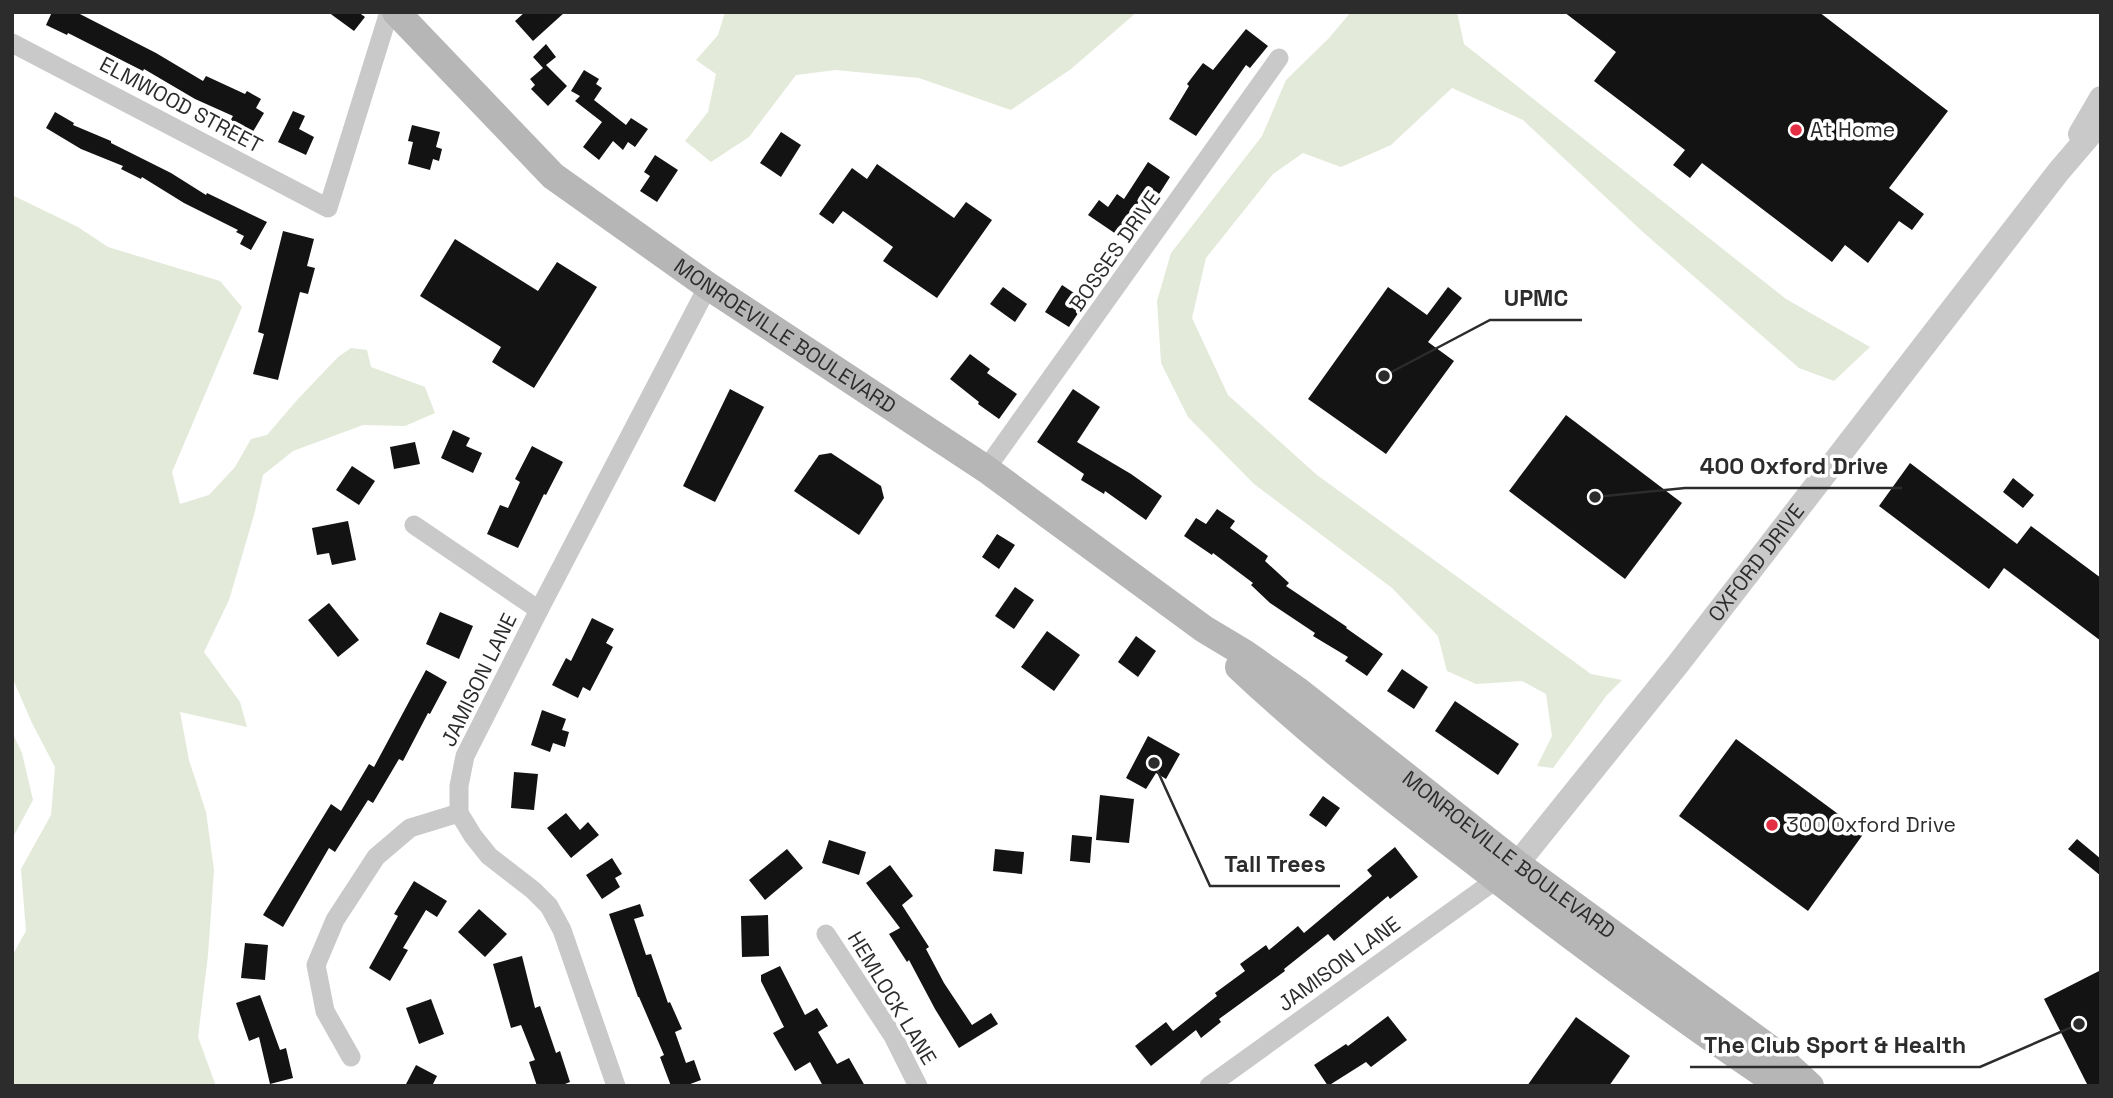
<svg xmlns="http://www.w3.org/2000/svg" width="2113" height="1098" font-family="'Space Grotesk',sans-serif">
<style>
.green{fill:#e3ead9}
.building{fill:#131313}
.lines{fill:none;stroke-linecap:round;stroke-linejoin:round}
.minor{stroke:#c9c9c9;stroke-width:19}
.tertiary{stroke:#c9c9c9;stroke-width:24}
.secondary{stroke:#b6b6b6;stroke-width:28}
.poi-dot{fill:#e32e43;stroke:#fff;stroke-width:2.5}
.labels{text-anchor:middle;stroke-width:7;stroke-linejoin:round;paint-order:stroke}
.street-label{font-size:21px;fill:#2c2c2c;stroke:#fff}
.poi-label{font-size:21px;fill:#2c2c2c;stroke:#fff;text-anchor:start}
.leader{fill:none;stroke:#2c2c2c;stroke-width:2.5}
.callout-dot{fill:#2c2c2c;stroke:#fff;stroke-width:2.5}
.callout-label{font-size:23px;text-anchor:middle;font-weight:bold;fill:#2c2c2c;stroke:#fff;stroke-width:7;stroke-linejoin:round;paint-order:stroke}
</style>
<rect width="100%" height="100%" fill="#fff"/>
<g class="green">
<path d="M725,12H1137L1071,69L1011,110L919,78L836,70L796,75L749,137L711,162L685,141L708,112L716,74L696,60L718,35Z"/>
<path d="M1351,12H1457L1464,44L1786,299L1870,347L1834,381L1799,368L1644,233L1523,120L1452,88L1391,145L1341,167L1303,153L1273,174L1206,258L1192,318L1228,395L1317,475L1591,674L1622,680L1607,695L1553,768L1537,766L1552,736L1546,694L1522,681L1476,684L1447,671L1438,636L1392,588L1254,484L1188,417L1161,363L1157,301L1171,253L1262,136L1286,80L1329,38Z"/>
<path d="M12,195L78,227L108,247L220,281L242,307L172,472L180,504L209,495L235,467L251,439L267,435L298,399L338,357L351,348L367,350L371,367L425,387L435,413L405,426L363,425L293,451L263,475L254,515L229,600L204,652L240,702L247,727L180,712L189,760L206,812L214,870L208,955L198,1037L216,1086H12V956L26,931L21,869L51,815L55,767L32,723L12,677Z"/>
<path d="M12,732L22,753L33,800L12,839Z"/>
</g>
<g class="building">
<path d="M52,12H76L156,53L203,81L206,76L245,94L247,91L261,99L256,108L264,113L251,135L229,123L233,116L195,99L144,69L143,71L68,33L67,35L46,25Z"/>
<path d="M328,12H358L365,17L354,31Z"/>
<path d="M525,12H565L533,41L515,21Z"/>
<path d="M1564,12H1819L1948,111L1889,188L1924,214L1912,230L1899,221L1868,263L1845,245L1832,262L1702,163L1690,178L1673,165L1685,150L1594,81L1616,52Z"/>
<path d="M1246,29L1268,46L1250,68L1246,65L1196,136L1169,119L1189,86L1187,84L1203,63L1213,70Z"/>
<path d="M546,44L556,57L546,65L567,86L548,106L531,89L535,85L530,79L543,68L533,57Z"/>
<path d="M584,70L599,79L596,84L602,88L594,100L626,125L631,118L648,129L635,147L628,142L623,150L613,141L599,160L583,147L602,122L575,101L580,96L571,91Z"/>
<path d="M293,111L305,116L299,129L314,137L306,155L278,142Z"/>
<path d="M55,112L74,123L73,125L111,141V143L171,173L206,195L207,193L267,222L251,250L240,244L244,236L236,232L238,230L184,203L142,177L141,179L121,169L123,166L81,149L46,128Z"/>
<path d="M412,125L440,132L436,147L442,149L439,161L433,159L430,170L408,164L413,142L408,141Z"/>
<path d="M781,132L801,145L781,177L760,163Z"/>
<path d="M655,155L678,170L657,202L640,191L650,176L644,172Z"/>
<path d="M1148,162L1170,177L1156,199L1146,192L1116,234L1088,215L1099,200L1108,207L1117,194L1124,199Z"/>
<path d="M877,164L954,218L966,202L992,220L937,298L883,261L893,247L843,211L833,224L819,214L852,168L867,179Z"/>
<path d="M283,231L314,239L307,266L315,268L308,294L300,292L278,380L253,374L264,334L258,332Z"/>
<path d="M455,239L538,291L557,262L597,287L534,388L492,362L501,347L420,296Z"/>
<path d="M1062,285L1086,301L1069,327L1045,312Z"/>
<path d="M1003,287L1027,304L1015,322L990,304Z"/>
<path d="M1388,287L1427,315L1448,287L1462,298L1428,342L1454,361L1386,454L1308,399Z"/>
<path d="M970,354L990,369L987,373L1017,394L999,419L978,404L979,402L950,379Z"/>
<path d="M730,389L764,407L715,502L683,486Z"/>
<path d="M1073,389L1100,407L1077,442L1131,474L1162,496L1146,520L1105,491L1104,494L1081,480L1084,474L1037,442Z"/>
<path d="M1566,415L1682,503L1625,579L1509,491Z"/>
<path d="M453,430L470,438L466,446L482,453L473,473L441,458Z"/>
<path d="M415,442L420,464L394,469L390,447Z"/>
<path d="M532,446L563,462L546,495L544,494L518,548L487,534L500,505L508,508L520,482L515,479Z"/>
<path d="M831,453L881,486L884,498L859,535L794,491L819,455Z"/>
<path d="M1910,463L2017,544L2031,526L2101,578V641L2004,568L1989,589L1879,506Z"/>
<path d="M352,466L375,481L359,505L336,490Z"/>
<path d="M2013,478L2034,495L2023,508L2003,492Z"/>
<path d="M1217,509L1235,521L1230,528L1268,556L1265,561L1289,583L1286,586L1347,627L1346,628L1383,654L1367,676L1345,661L1348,657L1313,636L1315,633L1270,603L1251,585L1253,583L1213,553L1212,555L1184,536L1196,518L1206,524Z"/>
<path d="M348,521L356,560L332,565L329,553L317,555L312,528Z"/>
<path d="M997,534L1015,545L999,569L982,557Z"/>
<path d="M1015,587L1034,600L1014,629L995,616Z"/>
<path d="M329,603L359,640L338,657L308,620Z"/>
<path d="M440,612L473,626L459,659L426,644Z"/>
<path d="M592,618L614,629L606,643L613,647L590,691L583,687L578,698L552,685L566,658L571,661Z"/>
<path d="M1047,631L1080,655L1054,691L1021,667Z"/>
<path d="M1136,636L1156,651L1138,677L1118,662Z"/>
<path d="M1402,669L1428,687L1414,709L1387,691Z"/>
<path d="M426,670L447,682L430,714L428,713L403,761L399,759L373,803L368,800L335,852L329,848L283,927L263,915L331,804L341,811L369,764L374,767Z"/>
<path d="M1455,701L1519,744L1498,775L1435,731Z"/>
<path d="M542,710L566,719L562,730L569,732L565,747L553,743L550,752L531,745Z"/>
<path d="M1148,736L1180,754L1166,779L1156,773L1146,789L1126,778Z"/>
<path d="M1736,739L1864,833L1808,911L1679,816Z"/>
<path d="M514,772L538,774L534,810L511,808Z"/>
<path d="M1100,795L1134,799L1129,843L1096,840Z"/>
<path d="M1323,796L1340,808L1326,827L1309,815Z"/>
<path d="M566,813L580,830L588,822L599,835L571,858L547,828Z"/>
<path d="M1072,835L1092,837L1090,863L1070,861Z"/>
<path d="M2077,839L2101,859V876L2068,849Z"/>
<path d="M829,840L866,852L859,875L822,863Z"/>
<path d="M1395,847L1418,877L1390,899L1388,896L1334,941L1328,934L1284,969L1285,971L1219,1019L1221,1022L1201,1038L1196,1030L1151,1066L1135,1046L1166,1022L1173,1031L1217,996L1215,993L1245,971L1240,964L1266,945L1269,950L1298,926L1304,933L1372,876L1367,870Z"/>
<path d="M787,849L803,868L765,900L749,880Z"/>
<path d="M995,849L1024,852L1022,874L993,871Z"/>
<path d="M612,858L622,874L615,878L620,887L602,899L586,875Z"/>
<path d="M890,865L913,896L902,905L929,947L926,949L944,983L972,1025L991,1013L998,1024L959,1048L935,1009L909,960L907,962L889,934L900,928L866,883Z"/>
<path d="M414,881L447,901L437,917L426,910L403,948L408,950L390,981L369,968L398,916L394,914Z"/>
<path d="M640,904L644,916L634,919L646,955L651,954L668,1003L670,1002L682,1029L675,1032L686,1063L694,1060L701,1080L685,1086H671L660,1057L664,1055L639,997H638L609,914Z"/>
<path d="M479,909L507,934L485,957L458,932Z"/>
<path d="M768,915L769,956L742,957L741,916Z"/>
<path d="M245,943L268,945L265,980L241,978Z"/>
<path d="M522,956L535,1008L540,1006L556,1053L560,1051L570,1082L560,1086H537L529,1062L535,1060L521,1025L511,1028L493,964Z"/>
<path d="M780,966L805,1015L817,1008L828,1026L818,1032L837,1064L849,1058L865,1086H823L810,1062L795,1071L773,1033L784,1027L761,981V975Z"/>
<path d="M2101,970V1086H2088L2044,999Z"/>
<path d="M260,995L280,1050L286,1048L293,1078L270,1084L259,1037L249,1041L236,1003Z"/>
<path d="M431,999L444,1034L419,1044L406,1008Z"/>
<path d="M1388,1016L1407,1040L1371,1067L1366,1062L1328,1086L1314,1065L1346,1044L1348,1046Z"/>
<path d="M1576,1017L1630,1056L1609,1086H1527Z"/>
<path d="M416,1065L437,1076L432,1086H405Z"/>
</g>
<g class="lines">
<g class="minor">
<path d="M12,43L328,208L389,12"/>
<path d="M986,469L1279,58"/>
<path d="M414,525L539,610"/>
<path d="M826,934L893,1036L918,1086"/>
<path d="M351,1057L325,1011L316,965L335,920L376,857L410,828L459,813"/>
<path d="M616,1086L562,930L549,906L533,890L489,856L473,836L459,813V786L465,756L539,610L708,286"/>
<path d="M1209,1086L1497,879"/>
</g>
<g class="tertiary">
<path d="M2080,134L2101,98"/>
<path id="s1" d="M1503,874L1517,864L1678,664L2059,171L2101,122"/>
</g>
<g class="secondary">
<path id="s2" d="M396,12L553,176L708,286L986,469L1204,629L1244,653L1298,691L1517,864L1769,1048L1810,1086"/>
<path d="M1239,667C1310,734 1386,794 1463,853C1563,931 1664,1006 1768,1077L1786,1086"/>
</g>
</g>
<g class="poi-dot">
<circle cx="1796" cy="130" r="7"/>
<circle cx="1772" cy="825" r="7"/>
</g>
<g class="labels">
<g class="street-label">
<text transform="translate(181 105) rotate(28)" y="7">ELMWOOD STREET</text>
<text transform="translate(1115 251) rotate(-55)" y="7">BOSSES DRIVE</text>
<text dy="7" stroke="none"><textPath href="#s2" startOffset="509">MONROEVILLE BOULEVARD</textPath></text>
<text dy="7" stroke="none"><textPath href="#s1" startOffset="402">OXFORD DRIVE</textPath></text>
<text transform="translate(479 680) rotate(-64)" y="7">JAMISON LANE</text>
<text dy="7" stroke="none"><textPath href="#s2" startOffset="1400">MONROEVILLE BOULEVARD</textPath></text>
<text transform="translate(1339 964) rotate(-36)" y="7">JAMISON LANE</text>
<text transform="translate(892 998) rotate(59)" y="7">HEMLOCK LANE</text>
</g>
<g class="poi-label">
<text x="1810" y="137">At Home</text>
<text x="1786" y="832">300 Oxford Drive</text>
</g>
</g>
<path class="leader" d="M1384 376L1490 320H1582M1595 497L1685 488H1902M1154 763L1210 886H1340M2079 1024L1980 1067H1690"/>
<g class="callout-dot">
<circle cx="1384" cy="376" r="7"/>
<circle cx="1595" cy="497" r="7"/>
<circle cx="1154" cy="763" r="7"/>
<circle cx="2079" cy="1024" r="7"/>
</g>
<g class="callout-label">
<text x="1536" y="306">UPMC</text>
<text x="1794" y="474">400 Oxford Drive</text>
<text x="1275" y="872">Tall Trees</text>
<text x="1835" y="1053">The Club Sport &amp; Health</text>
</g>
<rect width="2113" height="1098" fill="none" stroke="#2c2c2c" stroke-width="28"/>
</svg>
